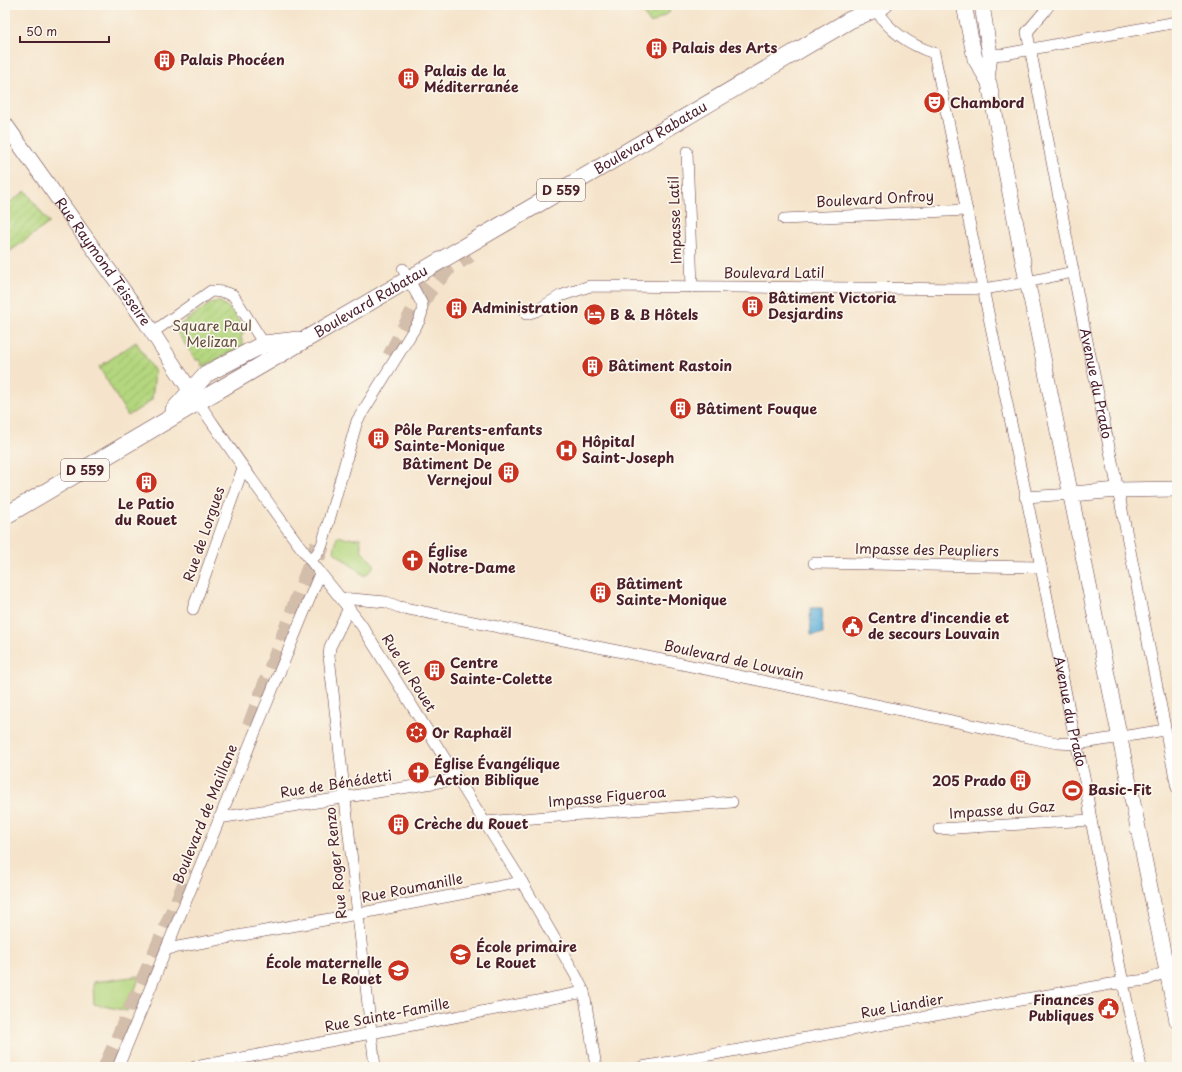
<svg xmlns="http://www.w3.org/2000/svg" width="1182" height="1072" font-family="'Playpen Sans',sans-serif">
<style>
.grass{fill:url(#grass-dots);stroke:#7e7a54}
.park{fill:#b3d67e;stroke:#7e7a54}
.garden{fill:url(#garden-furrows);stroke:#7e7a54}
.water{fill:url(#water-ripples);stroke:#536782}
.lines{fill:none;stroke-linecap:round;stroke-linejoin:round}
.highway-tunnel{stroke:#d3bdab;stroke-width:20;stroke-dasharray:20 10;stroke-linecap:butt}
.street-casing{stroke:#643d43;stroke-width:12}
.secondary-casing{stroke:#643d43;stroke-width:16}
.primary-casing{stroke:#643d43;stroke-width:18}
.street{stroke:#fff;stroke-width:11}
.secondary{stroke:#fff;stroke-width:15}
.primary{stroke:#fff;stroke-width:17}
.labels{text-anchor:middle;stroke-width:3.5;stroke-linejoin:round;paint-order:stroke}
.shield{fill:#fbf7ec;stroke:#7f6065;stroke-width:1}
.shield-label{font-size:13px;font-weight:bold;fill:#4a1f2b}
.poi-label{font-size:14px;font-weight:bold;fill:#4a1f2b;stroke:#fbf7ec;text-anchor:start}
.street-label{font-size:14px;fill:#4a1f2b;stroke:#fbf7ec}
.park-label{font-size:14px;fill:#644d40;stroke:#fbf7ec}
</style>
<defs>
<pattern id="grass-dots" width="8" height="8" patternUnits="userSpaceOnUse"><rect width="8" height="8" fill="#b3d67e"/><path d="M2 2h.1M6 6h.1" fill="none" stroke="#9bb76d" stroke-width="1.8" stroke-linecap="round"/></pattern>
<pattern id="garden-furrows" width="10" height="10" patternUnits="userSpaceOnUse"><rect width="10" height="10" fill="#b3d67e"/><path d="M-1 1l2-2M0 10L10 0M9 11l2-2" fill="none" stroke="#9bb76d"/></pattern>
<pattern id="water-ripples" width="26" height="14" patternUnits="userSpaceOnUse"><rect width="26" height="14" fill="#5cafd8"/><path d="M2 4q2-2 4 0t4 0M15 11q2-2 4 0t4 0" fill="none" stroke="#4e8eaf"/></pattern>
</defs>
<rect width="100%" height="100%" fill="#fbf7ec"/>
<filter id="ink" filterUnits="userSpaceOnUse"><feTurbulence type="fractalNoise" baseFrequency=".025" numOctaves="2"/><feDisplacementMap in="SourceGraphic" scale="8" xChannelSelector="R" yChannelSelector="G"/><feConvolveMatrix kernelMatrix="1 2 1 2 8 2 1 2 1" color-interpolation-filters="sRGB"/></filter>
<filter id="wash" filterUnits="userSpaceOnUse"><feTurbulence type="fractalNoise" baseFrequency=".012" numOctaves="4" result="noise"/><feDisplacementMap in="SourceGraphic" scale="16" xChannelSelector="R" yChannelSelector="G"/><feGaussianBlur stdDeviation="0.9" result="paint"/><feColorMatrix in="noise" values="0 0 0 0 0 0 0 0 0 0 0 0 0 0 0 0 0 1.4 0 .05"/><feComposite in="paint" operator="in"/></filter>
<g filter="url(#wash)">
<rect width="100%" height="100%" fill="#f5e4cb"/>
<path class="grass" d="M637,5H665L670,12L651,24Z"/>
<g class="park">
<path d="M337,536L348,539L349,538L354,539L360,538L362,552L375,565L365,576L334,552Z"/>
<path d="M140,976L127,1011L94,1004L93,982Z"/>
</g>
<g class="garden">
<path d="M26,191L49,223L5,255V206Z"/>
<path d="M218,301C232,307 238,320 246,331L242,334L241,338L244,345L203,367L201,366L202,363L200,360H196L178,334L177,329L181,324L211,303Z"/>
<path d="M136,342L155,372L152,399L145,405L128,416L99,367Z"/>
</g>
<path class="water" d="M810,608H822L823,634L811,635Z"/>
</g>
<g filter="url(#ink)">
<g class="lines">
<g class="highway-tunnel">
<path d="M392,357L426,291L446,267L469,253"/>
<path d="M252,726L320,545"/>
<path d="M108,1067L193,871"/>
</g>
<defs>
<g id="street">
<path id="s1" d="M1049,5L1044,12L1027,32L1080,307L1118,490L1177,788"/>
<path id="s2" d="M876,10C890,32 910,45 934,53L1041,567L1072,725L1085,781L1091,820L1123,983L1141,1067"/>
<path d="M990,55L1005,54L1177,22"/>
<path d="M687,152L692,287"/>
<path d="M784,219L967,210"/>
<path d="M526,314L536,311L560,296L590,286L983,289L1027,282L1073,272"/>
<path d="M153,332L211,291L223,292L233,295L264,344L261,350"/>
<path d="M198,402C232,451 266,501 302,549C321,575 343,600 362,626L522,882L576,976L584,992L596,1067"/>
<path d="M1025,497L1072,494"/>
<path d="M310,560L317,554L322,545L357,421L419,321L422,312V304L403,269"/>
<path d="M814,563L1041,567"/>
<path d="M341,598L386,602L399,607L677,663L1057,743L1077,744L1165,730"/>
<path d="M349,608L330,647L329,656L375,1067"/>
<path d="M193,609L243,468"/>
<path d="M219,818L457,779"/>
<path d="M485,822L732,802"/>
<path d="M939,829L1091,820"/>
<path d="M167,949L357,914L522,882"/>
<path d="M118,1067L320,573"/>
<path d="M195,1067L584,992"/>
<path d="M642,1067L1111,984L1147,980L1167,971L1177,956"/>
</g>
<g id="secondary">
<path d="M964,5L975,59L987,79L989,83L1027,282L1032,303L1177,1021"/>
<path d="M982,5L990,55L987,79"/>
<path id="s3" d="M5,124L145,321L197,401"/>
<path d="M1072,494L1118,490L1177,489"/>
</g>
<g id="primary">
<path d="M174,410L206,374L264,344L298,340"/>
<path id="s4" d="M5,516L198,402L584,177L816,40L850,20L884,5"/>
</g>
</defs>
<use href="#street" class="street-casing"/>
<use href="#secondary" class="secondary-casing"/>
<use href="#primary" class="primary-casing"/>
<use href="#street" class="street"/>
<use href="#secondary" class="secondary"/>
<use href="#primary" class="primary"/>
</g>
</g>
<defs>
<symbol id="building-disc" viewBox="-11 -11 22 22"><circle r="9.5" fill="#c8321e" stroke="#fbf7ec"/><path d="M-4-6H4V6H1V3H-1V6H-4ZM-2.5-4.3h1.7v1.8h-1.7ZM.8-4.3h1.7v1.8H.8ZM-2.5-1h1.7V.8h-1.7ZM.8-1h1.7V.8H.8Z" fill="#fff"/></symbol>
<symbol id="theatre-disc" viewBox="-11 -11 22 22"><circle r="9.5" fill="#c8321e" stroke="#fbf7ec"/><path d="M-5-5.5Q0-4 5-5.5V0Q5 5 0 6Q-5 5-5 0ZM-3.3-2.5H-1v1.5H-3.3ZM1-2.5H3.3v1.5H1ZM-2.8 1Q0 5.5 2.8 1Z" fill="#fff"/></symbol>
<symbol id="hotel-disc" viewBox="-11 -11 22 22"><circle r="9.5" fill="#c8321e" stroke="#fbf7ec"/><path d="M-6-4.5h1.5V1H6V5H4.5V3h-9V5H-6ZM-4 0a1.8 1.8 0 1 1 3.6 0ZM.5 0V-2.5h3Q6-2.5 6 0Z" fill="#fff"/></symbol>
<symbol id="hospital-disc" viewBox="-11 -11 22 22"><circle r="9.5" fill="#c8321e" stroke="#fbf7ec"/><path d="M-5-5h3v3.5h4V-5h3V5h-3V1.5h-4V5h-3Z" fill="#fff"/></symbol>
<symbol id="church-disc" viewBox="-11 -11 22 22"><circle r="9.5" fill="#c8321e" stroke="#fbf7ec"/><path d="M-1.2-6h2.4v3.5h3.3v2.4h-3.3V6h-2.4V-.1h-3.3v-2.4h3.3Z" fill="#fff"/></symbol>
<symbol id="civic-disc" viewBox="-11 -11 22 22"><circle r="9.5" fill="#c8321e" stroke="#fbf7ec"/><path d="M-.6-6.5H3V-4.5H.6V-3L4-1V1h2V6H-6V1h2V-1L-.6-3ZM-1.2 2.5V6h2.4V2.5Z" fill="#fff"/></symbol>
<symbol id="synagogue-disc" viewBox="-11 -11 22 22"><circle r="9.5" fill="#c8321e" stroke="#fbf7ec"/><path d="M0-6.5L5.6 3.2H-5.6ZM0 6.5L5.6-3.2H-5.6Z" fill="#fff"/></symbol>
<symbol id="stadium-disc" viewBox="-11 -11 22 22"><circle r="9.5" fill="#c8321e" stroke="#fbf7ec"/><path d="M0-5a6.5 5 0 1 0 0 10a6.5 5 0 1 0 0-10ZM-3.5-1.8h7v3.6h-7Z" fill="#fff"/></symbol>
<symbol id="school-disc" viewBox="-11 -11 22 22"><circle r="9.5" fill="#c8321e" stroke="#fbf7ec"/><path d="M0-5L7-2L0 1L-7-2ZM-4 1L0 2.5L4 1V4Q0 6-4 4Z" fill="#fff"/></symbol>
</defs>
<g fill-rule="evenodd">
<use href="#building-disc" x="644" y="36" width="25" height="25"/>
<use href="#building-disc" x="152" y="48" width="25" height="25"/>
<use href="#building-disc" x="396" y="66" width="25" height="25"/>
<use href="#theatre-disc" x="922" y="90" width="25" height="25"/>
<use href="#building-disc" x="740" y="294" width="25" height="25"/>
<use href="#building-disc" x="444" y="296" width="25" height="25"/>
<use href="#hotel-disc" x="582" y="302" width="25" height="25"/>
<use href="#building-disc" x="580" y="354" width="25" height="25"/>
<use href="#building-disc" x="668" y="396" width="25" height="25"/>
<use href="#building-disc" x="366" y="426" width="25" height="25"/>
<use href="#hospital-disc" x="554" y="438" width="25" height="25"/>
<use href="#building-disc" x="496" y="460" width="25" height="25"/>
<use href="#building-disc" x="134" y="470" width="25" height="25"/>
<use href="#church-disc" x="400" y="548" width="25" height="25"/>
<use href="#building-disc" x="588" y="580" width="25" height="25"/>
<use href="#civic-disc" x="840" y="614" width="25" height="25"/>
<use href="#building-disc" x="422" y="658" width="25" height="25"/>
<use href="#synagogue-disc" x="404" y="720" width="25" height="25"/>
<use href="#church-disc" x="406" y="760" width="25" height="25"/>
<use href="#building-disc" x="1008" y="768" width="25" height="25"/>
<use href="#stadium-disc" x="1060" y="778" width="25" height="25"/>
<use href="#building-disc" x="386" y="812" width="25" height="25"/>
<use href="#school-disc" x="448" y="942" width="25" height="25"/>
<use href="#school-disc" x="386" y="958" width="25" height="25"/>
<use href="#civic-disc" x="1096" y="996" width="25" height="25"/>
</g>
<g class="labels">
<g class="shield">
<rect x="537" y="179" width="48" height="22" rx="3"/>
<rect x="61" y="459" width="48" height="22" rx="3"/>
</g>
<g class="shield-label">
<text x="561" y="195">D 559</text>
<text x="85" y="475">D 559</text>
</g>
<g class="poi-label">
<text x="672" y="53">Palais des Arts</text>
<text x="180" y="65">Palais Phocéen</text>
<text x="424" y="76">Palais de la<tspan x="424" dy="16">Méditerranée</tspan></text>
<text x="950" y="108">Chambord</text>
<text x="768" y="303">Bâtiment Victoria<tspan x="768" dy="16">Desjardins</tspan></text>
<text x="472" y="313">Administration</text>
<text x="610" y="320">B &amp; B Hôtels</text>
<text x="608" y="371">Bâtiment Rastoin</text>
<text x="696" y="414">Bâtiment Fouque</text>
<text x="394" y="435">Pôle Parents-enfants<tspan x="394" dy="16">Sainte-Monique</tspan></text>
<text x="582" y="447">Hôpital<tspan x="582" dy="16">Saint-Joseph</tspan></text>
<text x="492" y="469" text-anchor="end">Bâtiment De<tspan x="492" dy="16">Vernejoul</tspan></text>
<text x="146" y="509" text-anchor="middle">Le Patio<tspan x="146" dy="16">du Rouet</tspan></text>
<text x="428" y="557">Église<tspan x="428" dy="16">Notre-Dame</tspan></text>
<text x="616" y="589">Bâtiment<tspan x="616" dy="16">Sainte-Monique</tspan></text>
<text x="868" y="623">Centre d'incendie et<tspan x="868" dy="16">de secours Louvain</tspan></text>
<text x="450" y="668">Centre<tspan x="450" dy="16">Sainte-Colette</tspan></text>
<text x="432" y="738">Or Raphaël</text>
<text x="434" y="769">Église Évangélique<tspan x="434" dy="16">Action Biblique</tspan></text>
<text x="1006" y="786" text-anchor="end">205 Prado</text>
<text x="1088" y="795">Basic-Fit</text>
<text x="414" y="829">Crèche du Rouet</text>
<text x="476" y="952">École primaire<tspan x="476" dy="16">Le Rouet</tspan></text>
<text x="382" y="968" text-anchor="end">École maternelle<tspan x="382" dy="16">Le Rouet</tspan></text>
<text x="1094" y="1005" text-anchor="end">Finances<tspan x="1094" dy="16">Publiques</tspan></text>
</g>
<g class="street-label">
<text dy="5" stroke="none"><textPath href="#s4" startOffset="748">Boulevard Rabatau</textPath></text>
<text transform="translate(875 199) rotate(-3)" y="5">Boulevard Onfroy</text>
<text transform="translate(675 220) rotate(-92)" y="5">Impasse Latil</text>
<text dy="5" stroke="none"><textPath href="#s3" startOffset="169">Rue Raymond Teisseire</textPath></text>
<text x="774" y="278">Boulevard Latil</text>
<text dy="5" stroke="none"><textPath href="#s4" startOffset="424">Boulevard Rabatau</textPath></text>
<text dy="5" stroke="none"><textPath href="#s1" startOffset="393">Avenue du Prado</textPath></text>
<text transform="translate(204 534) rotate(-71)" y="5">Rue de Lorgues</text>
<text transform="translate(927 550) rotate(1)" y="5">Impasse des Peupliers</text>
<text transform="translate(734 660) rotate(12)" y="5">Boulevard de Louvain</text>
<text transform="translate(409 673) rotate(58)" y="5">Rue du Rouet</text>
<text dy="5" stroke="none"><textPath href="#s2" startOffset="746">Avenue du Prado</textPath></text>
<text transform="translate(336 784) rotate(-9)" y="5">Rue de Bénédetti</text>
<text transform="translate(607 797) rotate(-5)" y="5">Impasse Figueroa</text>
<text transform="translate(1002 810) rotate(-4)" y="5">Impasse du Gaz</text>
<text transform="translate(205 814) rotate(-68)" y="5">Boulevard de Maillane</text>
<text transform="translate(336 863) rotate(-96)" y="5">Rue Roger Renzo</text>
<text transform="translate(412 888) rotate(-11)" y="5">Rue Roumanille</text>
<text transform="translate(902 1006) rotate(-10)" y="5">Rue Liandier</text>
<text transform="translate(387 1015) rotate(-11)" y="5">Rue Sainte-Famille</text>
</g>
<g class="park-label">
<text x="212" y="331">Square Paul<tspan x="212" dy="16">Melizan</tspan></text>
</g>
</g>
<rect width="1182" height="1072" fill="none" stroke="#fbf7ec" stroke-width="20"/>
<path d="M20 36v6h89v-6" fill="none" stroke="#4a1f2b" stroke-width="2"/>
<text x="26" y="36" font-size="12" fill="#4a1f2b" stroke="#fbf7ec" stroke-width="3" paint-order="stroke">50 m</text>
</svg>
